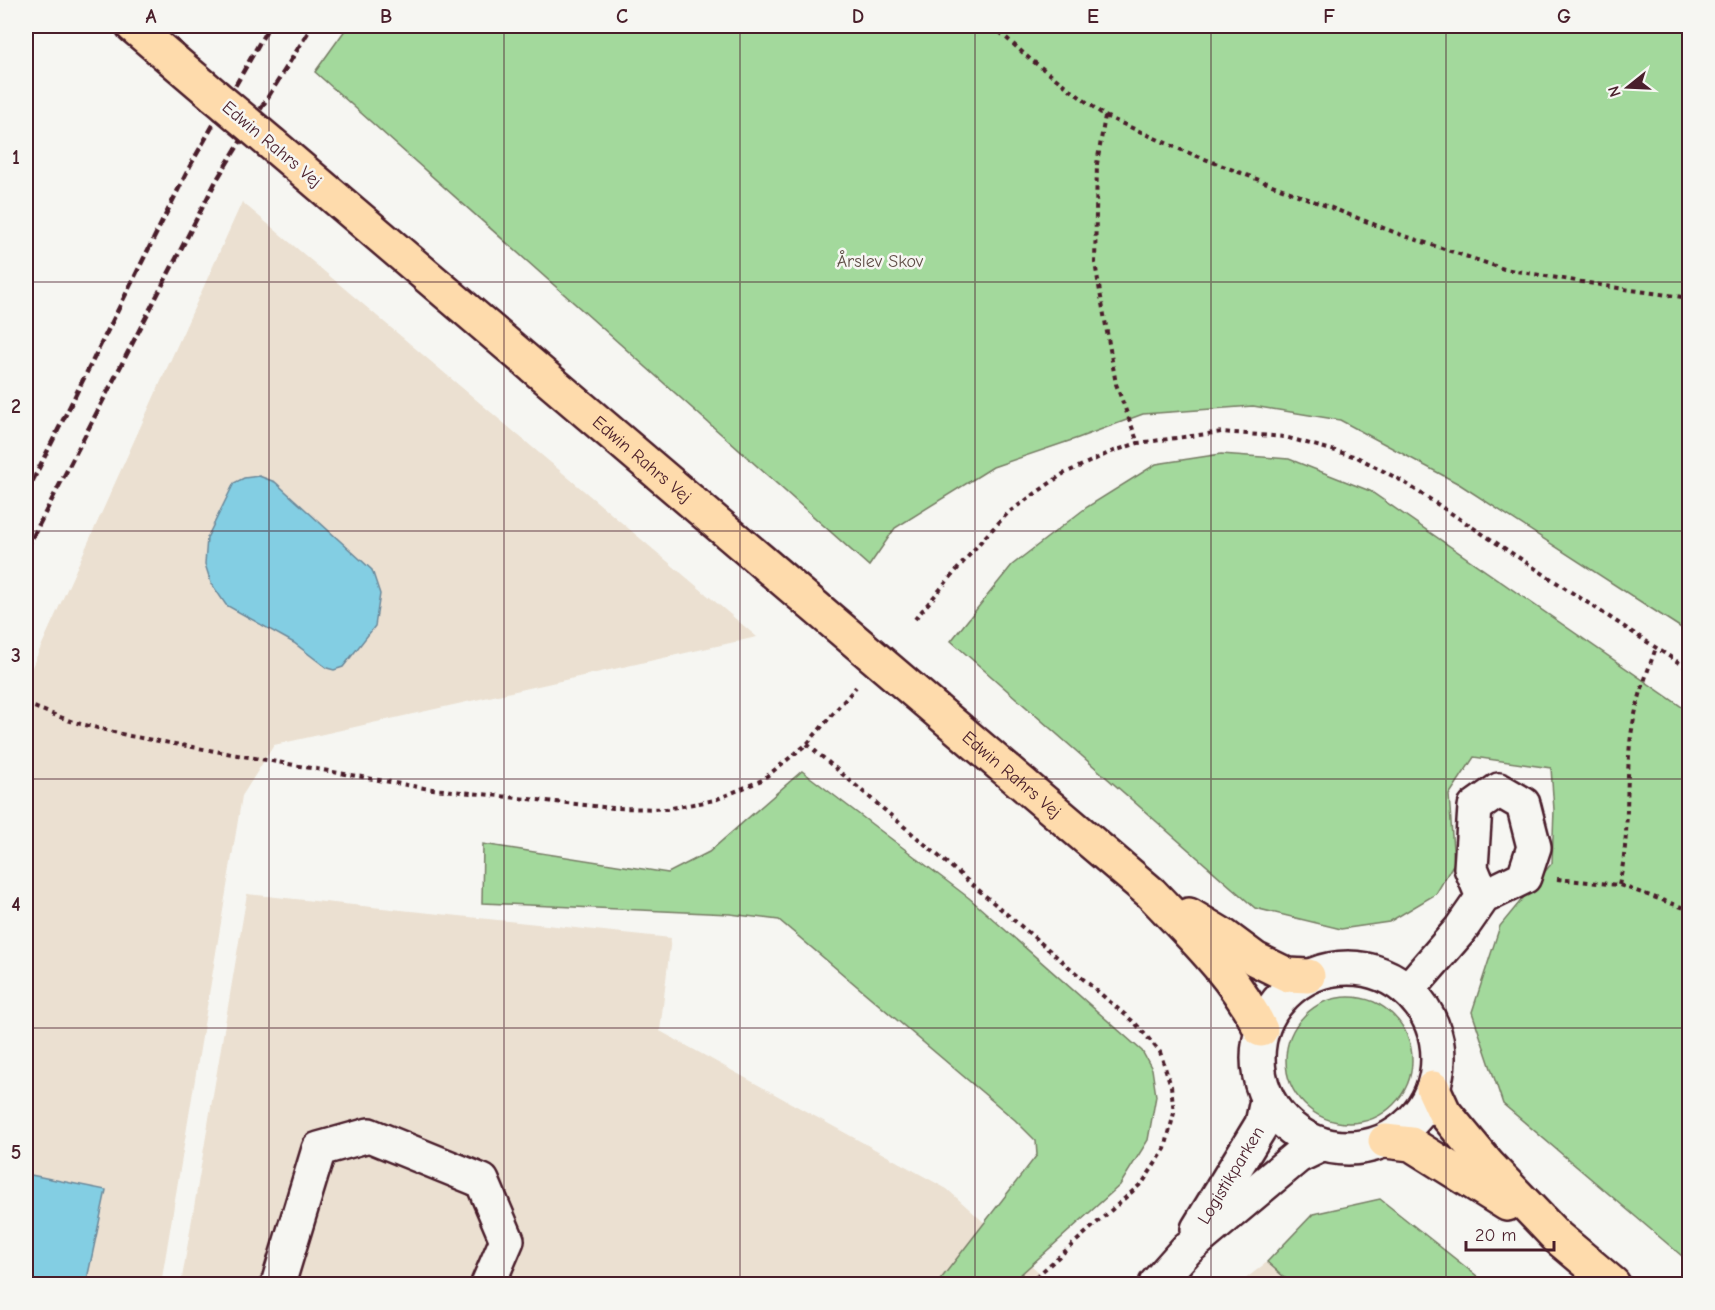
<svg xmlns="http://www.w3.org/2000/svg" width="1715" height="1310" font-family="'Comic Neue',sans-serif">
<style>
.built{fill:#ebe0d1}
.green{fill:#a3d99c;stroke:#767c64;stroke-width:1.5}
.water{fill:#83cee3;stroke:#6c8899;stroke-width:1.5}
.lines{fill:none;stroke-linecap:round;stroke-linejoin:round}
.minor-casing{stroke:#4a1f2b;stroke-width:38}
.highway-casing{stroke:#4a1f2b;stroke-width:38}
.path{stroke:#4a1f2b;stroke-width:4;stroke-dasharray:4.5 4.5;stroke-linecap:butt}
.minor{stroke:#f6f6f2;stroke-width:33}
.highway{stroke:#fedbac;stroke-width:33}
.rail{stroke:#4a1f2b;stroke-width:4.5;stroke-dasharray:9 4.5;stroke-linecap:butt}
.highway-bridge-casing{stroke:#4a1f2b;stroke-width:38;stroke-linecap:butt}
.highway-bridge{stroke:#fedbac;stroke-width:33}
.grid{fill:none;stroke:#4a1f2b;stroke-width:1.5;stroke-opacity:0.55}
.labels{text-anchor:middle;stroke-width:5;stroke-linejoin:round;paint-order:stroke}
.street-label{font-size:18px;fill:#4a1f2b;stroke:#f6f6f2}
.park-label{font-size:18px;fill:#604e47;stroke:#f6f6f2}
.neatline{fill:none;stroke:#4a1f2b;stroke-width:2}
.grid-label{font-size:20px;text-anchor:middle;font-weight:bold;fill:#4a1f2b}
</style>
<rect width="100%" height="100%" fill="#f6f6f2"/>
<filter id="ink" filterUnits="userSpaceOnUse"><feTurbulence type="fractalNoise" baseFrequency=".0167" numOctaves="2"/><feDisplacementMap in="SourceGraphic" scale="12" xChannelSelector="R" yChannelSelector="G"/><feConvolveMatrix kernelMatrix="1 2 1 2 8 2 1 2 1" color-interpolation-filters="sRGB"/></filter>
<g filter="url(#ink)">
<g class="built">
<path d="M242,202L757,637L274,745L242,796L161,1284H26V680Z"/>
<path d="M247,894L671,938L660,1031L947,1189L1052,1284H181Z"/>
<path d="M1267,1262L1292,1284H1239Z"/>
</g>
<g class="green">
<path d="M348,26H1689V633L1459,484L1340,420L1253,406L1143,414L1078,438L993,467L895,528L869,566L315,72Z"/>
<path d="M1221,454L1289,459L1370,491L1689,712V1262L1503,1104L1472,1012L1500,926L1552,863L1554,810L1551,768L1474,757L1449,795L1454,863L1436,894L1389,922L1341,929L1255,908L951,641L1012,565L1087,507L1156,464Z"/>
<path d="M802,771L969,898L1142,1051L1152,1069L1156,1096L1148,1140L1120,1185L1010,1284H937L1037,1155L1036,1141L1015,1120L779,920L730,914L482,903L483,844L668,873L709,852Z"/>
<circle cx="1349" cy="1060" r="63"/>
<path d="M1380,1199L1487,1284H1292L1267,1262L1313,1214Z"/>
</g>
<g class="water">
<path d="M259,476L275,482L372,570L380,594L375,626L343,667L334,670L327,668L294,643L226,605L211,583L205,564L207,538L234,483L244,478Z"/>
<path d="M26,1174L106,1190L86,1284H26Z"/>
</g>
<g class="lines">
<defs>
<g id="minor">
<circle cx="1348" cy="1058" r="90"/>
<path d="M1408,990L1460,930L1483,897L1524,877L1534,847L1523,804L1499,790L1475,807L1471,868L1483,897"/>
<path id="s1" d="M1198,1229L1262,1124L1267,1100"/>
<path d="M278,1284L319,1149L369,1135L482,1181L507,1240L488,1284"/>
<path d="M1156,1284L1187,1249L1298,1156L1321,1145"/>
</g>
<g id="highway">
<path d="M133,26L215,96"/>
<path id="s2" d="M272,144L1151,893C1191,935 1236,977 1261,1030"/>
<path d="M1189,915L1224,936L1255,959L1288,975L1308,976"/>
<path d="M1433,1088L1444,1112L1488,1165L1557,1237L1613,1284"/>
<path d="M1385,1141L1411,1144L1507,1204"/>
</g>
</defs>
<use href="#minor" class="minor-casing"/>
<use href="#highway" class="highway-casing"/>
<g class="path">
<path d="M993,26L1030,59L1105,116L1184,151L1399,234L1504,269L1624,289L1690,298"/>
<path d="M1105,116L1097,164L1095,263L1116,384L1138,443"/>
<path d="M915,619L983,539L1009,512L1063,474L1111,452L1138,443L1222,432L1285,437L1357,457L1402,481L1690,670"/>
<path d="M26,704L73,722L130,736L424,788L613,808L666,809L715,800L762,780L807,744L856,687"/>
<path d="M807,744L1136,1024L1160,1052L1171,1086L1174,1113L1165,1149L1143,1182L1028,1284"/>
<path d="M1557,879L1619,885L1690,910"/>
<path d="M1619,885C1629,842 1626,799 1629,756C1631,718 1643,683 1656,648"/>
</g>
<use href="#minor" class="minor"/>
<use href="#highway" class="highway"/>
<g class="rail">
<path d="M26,494L190,166L269,26"/>
<path d="M26,550L216,181L312,26"/>
</g>
<defs>
<path id="highway-bridge" d="M215,96L272,144"/>
</defs>
<use href="#highway-bridge" class="highway-bridge-casing"/>
<use href="#highway-bridge" class="highway-bridge"/>
</g>
</g>
<path class="grid" d="M269,26V1284M504,26V1284M740,26V1284M975,26V1284M1211,26V1284M1446,26V1284M26,282H1690M26,531H1690M26,779H1690M26,1028H1690"/>
<g class="labels">
<g class="street-label">
<text transform="translate(272 144) rotate(40)" y="6">Edwin Rahrs Vej</text>
<text dy="6" stroke="none"><textPath href="#s2" startOffset="486">Edwin Rahrs Vej</textPath></text>
<text dy="6" stroke="none"><textPath href="#s2" startOffset="972">Edwin Rahrs Vej</textPath></text>
<text dy="6" stroke="none"><textPath href="#s1" startOffset="63">Logistikparken</textPath></text>
</g>
<g class="park-label">
<text x="880" y="267">Årslev Skov</text>
</g>
</g>
<rect width="1715" height="1310" fill="none" stroke="#f6f6f2" stroke-width="66"/>
<g transform="translate(1628 87) rotate(252)" stroke="#f6f6f2" stroke-width="4.5" paint-order="stroke">
<path d="M0-4.5L10 22L0 15L-10 22Z" fill="#4a1f2b"/>
<text y="-9" font-size="16" font-weight="bold" text-anchor="middle" fill="#4a1f2b">N</text>
</g>
<path d="M1466 1241v9h88v-9" fill="none" stroke="#4a1f2b" stroke-width="3"/>
<text x="1475" y="1241" font-size="18" fill="#4a1f2b" stroke="#f6f6f2" stroke-width="4.5" paint-order="stroke">20 m</text>
<rect x="33" y="33" width="1649" height="1244" class="neatline"/>
<g class="grid-label">
<text x="151" y="23">A</text>
<text x="386" y="23">B</text>
<text x="622" y="23">C</text>
<text x="858" y="23">D</text>
<text x="1093" y="23">E</text>
<text x="1329" y="23">F</text>
<text x="1564" y="23">G</text>
<text x="16" y="164">1</text>
<text x="16" y="413">2</text>
<text x="16" y="662">3</text>
<text x="16" y="911">4</text>
<text x="16" y="1159">5</text>
</g>
</svg>
